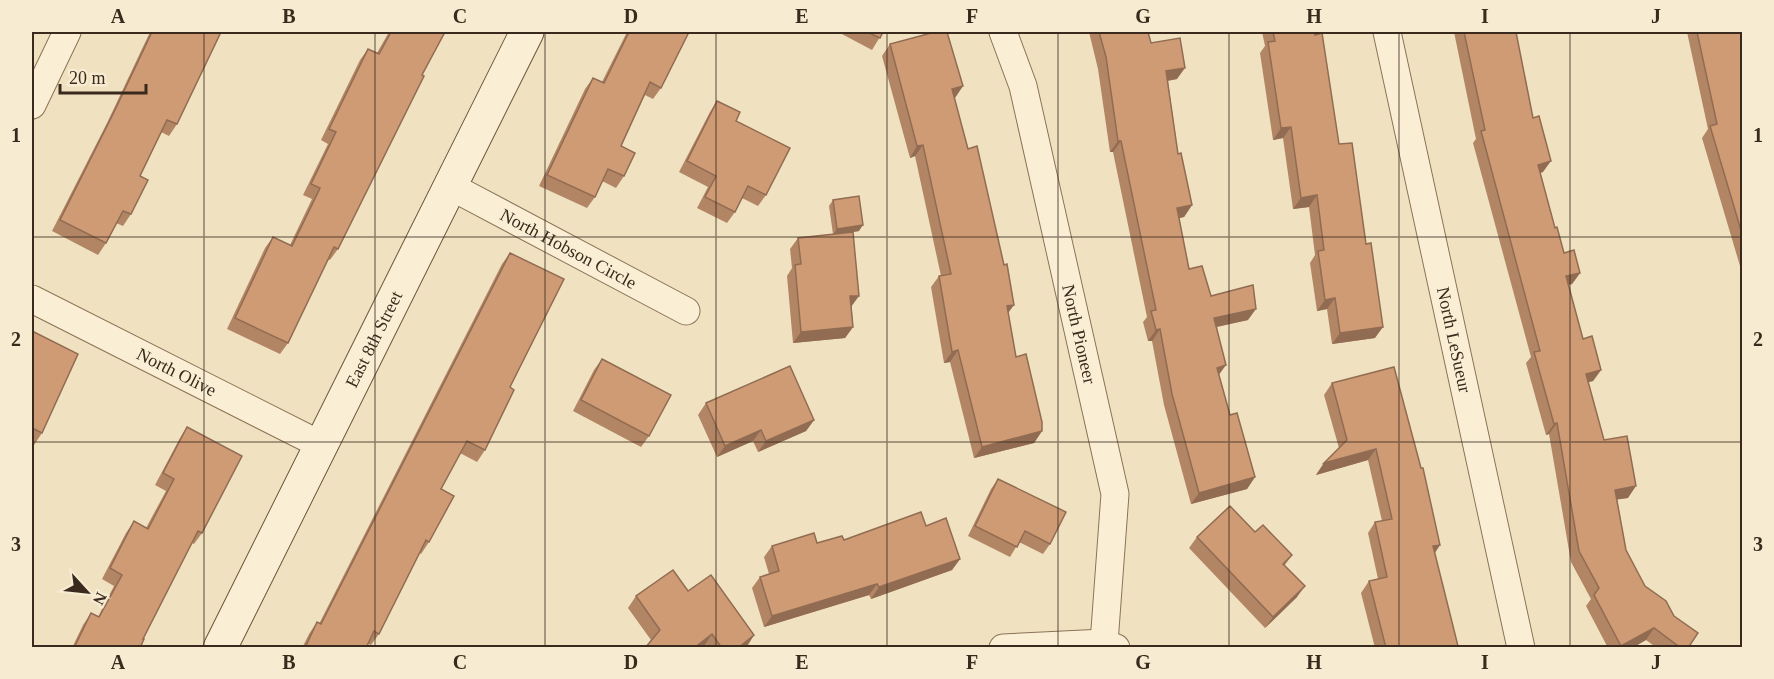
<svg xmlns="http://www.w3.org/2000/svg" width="1774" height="679" font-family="Georgia,serif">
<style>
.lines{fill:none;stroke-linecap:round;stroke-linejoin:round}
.street-casing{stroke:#8a7358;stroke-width:29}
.secondary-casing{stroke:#6b543b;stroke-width:35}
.street{stroke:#faefd4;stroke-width:27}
.secondary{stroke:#faefd4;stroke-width:33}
.wall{fill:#b28565}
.shaded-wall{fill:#916c52}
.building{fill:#cf9b75;stroke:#916c52;stroke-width:1.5}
.grid{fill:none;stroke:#392a1d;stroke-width:1.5;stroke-opacity:0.55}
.labels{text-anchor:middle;stroke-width:6;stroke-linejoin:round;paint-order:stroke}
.street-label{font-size:18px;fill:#392a1d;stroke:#f7ecd1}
.neatline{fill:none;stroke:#392a1d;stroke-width:2}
.grid-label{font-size:20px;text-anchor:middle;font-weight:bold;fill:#392a1d}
</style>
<rect width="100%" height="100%" fill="#f0e2c1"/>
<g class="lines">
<defs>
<g id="street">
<path id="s1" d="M1003,32L1023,86L1115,494L1104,643"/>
<path id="s2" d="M1387,32L1521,648"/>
<path d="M32,105L67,32"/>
<path id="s3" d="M450,186L686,311"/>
<path id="s4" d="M32,299L321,445"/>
<path d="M1003,648L1104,643L1116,648"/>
</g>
<g id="secondary">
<path id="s5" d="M220,648L527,32"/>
</g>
</defs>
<use href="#street" class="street-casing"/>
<use href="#secondary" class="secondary-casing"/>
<use href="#street" class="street"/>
<use href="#secondary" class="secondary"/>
</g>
<g class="wall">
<path d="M150,32H221L177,124L169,136L161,132L140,176L131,214L123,226L116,223L106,243L98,255L52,231L107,123Z"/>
<path d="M389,32H445L422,75L338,249L330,260L328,259L288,343L280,354L227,329L265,248L273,237L290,245L312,199L303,195L328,144L321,140L360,60L368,49L377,53Z"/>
<path d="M627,32H689L661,88L653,99L645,95L621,146L624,176L616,188L602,181L595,197L587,208L539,186L585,89L593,78L602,82Z"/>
<path d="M838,32H883L872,50Z"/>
<path d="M1089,32H1148L1151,43L1177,79L1168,81L1178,154L1192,205L1184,217L1179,218L1189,269L1211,296L1248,320L1217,327L1219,376L1230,415L1255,477L1247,489L1191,504L1164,405L1152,341H1148L1143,322L1147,317L1113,152H1110L1098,69Z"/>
<path d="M1262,32H1314L1339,144L1375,338L1332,344L1327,309L1317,311L1310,263L1315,255L1309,207L1293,209L1283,138L1273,140L1260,53L1265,46Z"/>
<path d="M1454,32H1516L1543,172L1540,173L1555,228L1564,253L1580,273L1572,284L1568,285L1583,339L1601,370L1593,381L1588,382L1604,440L1628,498L1617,499L1626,550L1645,586L1688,648H1657L1646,640L1632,648H1608L1586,606L1591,599L1571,562L1549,434L1546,435L1526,363L1531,357L1473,143L1476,139Z"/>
<path d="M1687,32H1743V276L1702,138L1708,129Z"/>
<path d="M890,44L963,86L954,98L1008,312L1016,357L1042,431L1034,443L974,458L950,362L944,363L931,287L939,276H941L915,156L910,158L882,56Z"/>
<path d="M717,101L736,121L766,195L758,206L742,198L735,212L727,223L697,208L708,187L679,172L710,112Z"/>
<path d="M833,200L859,231L847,233L853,327L845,338L793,343L787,276L792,268L790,249L798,238L833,234L829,206Z"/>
<path d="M510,253V387L485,450L477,462L460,453L441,489L429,542L421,554L420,553L379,634L371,645L368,644L366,648H302L309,634L317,622L319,624L502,264Z"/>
<path d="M32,331L42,433L34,445L32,443Z"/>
<path d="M602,359L649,436L641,447L573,411L594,370Z"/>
<path d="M1332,383L1440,545L1434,553L1457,648H1375L1361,593L1369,581L1378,579L1368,533L1375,522L1382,521L1368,460L1316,475L1324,463L1339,448L1324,395Z"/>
<path d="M706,403L814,420L806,431L758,452L753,441L717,457L698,415Z"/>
<path d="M187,427L202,533L194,544L192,543L143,639L140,648H72L83,625L91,613L98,617L114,586L102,579L126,533L134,521L146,528L166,491L155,485L180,438Z"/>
<path d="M998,479L1050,544L1043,554L1019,542L1010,557L968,536L991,489Z"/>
<path d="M926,526L960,559L952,570L871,599L869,595L764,627L752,588L760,577L769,574L764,557L772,546L817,543L844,540Z"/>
<path d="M1255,532L1292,555L1285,565L1297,597L1265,628L1189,548L1197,537Z"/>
<path d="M688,591L754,635L747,647L745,648H706L704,646L702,648H645L651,640L628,608L636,596Z"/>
</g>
<g class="shaded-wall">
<path d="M1185,68L1177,79L1158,82L1166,71Z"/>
<path d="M963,86L955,98L944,101L952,89Z"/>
<path d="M1291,127L1283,138L1273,140L1281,128Z"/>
<path d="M1118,141H1121L1113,152H1110Z"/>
<path d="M923,145L915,156L910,158L917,146Z"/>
<path d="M1551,161L1543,172L1530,176L1538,165Z"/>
<path d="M1317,195L1309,207L1293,209L1301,198Z"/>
<path d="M1192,205L1184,217L1169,220L1177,208Z"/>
<path d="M863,225L859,231L833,235L837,229Z"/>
<path d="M1580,273L1572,284L1558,288L1566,276Z"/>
<path d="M850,296H859L851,307Z"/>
<path d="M1335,298L1327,309L1317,311L1325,300Z"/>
<path d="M1014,305L1006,316L1007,306Z"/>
<path d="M1256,309L1248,320L1206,329L1214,318Z"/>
<path d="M853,327L845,338L793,343L801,332Z"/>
<path d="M1383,327L1375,338L1332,344L1340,333Z"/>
<path d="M1160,329L1152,341H1148L1156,330Z"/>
<path d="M958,350L950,362L944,363L952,352Z"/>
<path d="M1226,365L1218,376L1217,368Z"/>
<path d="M1601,370L1593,381L1578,385L1586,374Z"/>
<path d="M814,420L806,431L758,452L766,441Z"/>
<path d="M1557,423L1549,434L1546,435L1554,424Z"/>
<path d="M761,430L753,441L717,457L725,446Z"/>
<path d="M1042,431L1034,443L974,458L982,447Z"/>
<path d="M1376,449L1368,460L1316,475L1324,463Z"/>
<path d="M1255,477L1247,489L1191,504L1199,493Z"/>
<path d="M1636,486L1628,498L1607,501L1615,490Z"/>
<path d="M1440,545L1433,556V546Z"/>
<path d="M960,559L952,570L871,599L879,587Z"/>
<path d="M877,584L869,595L764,627L772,616Z"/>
<path d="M1305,586L1297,597L1265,628L1273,617Z"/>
<path d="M1654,628L1646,640L1632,648H1620L1621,646Z"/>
<path d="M712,634L704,646L702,648H694Z"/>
<path d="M754,635L745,648H738Z"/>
</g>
<g class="building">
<path d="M152,32H221L177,124L167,120L140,176L148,180L131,214L123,211L106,243L60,220L114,112Z"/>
<path d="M391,32H445L422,75L424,76L338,249L334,247L288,343L235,318L273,237L292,246L320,188L311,184L336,132L329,129L368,49L379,54Z"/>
<path d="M629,32H689L661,88L650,82L621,146L635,153L624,176L608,169L595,197L547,175L593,78L604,83Z"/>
<path d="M867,32H883L880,38Z"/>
<path d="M935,32H947L963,86L952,89L968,149L977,146L1004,265L1007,264L1014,305L1007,306L1016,357L1026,354L1042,422V431L982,447L958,350L952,352L939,276L951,274L923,145L917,146L890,44Z"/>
<path d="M1099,32H1148L1151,43L1180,38L1185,68L1166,71L1178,154L1181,153L1192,205L1177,208L1189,269L1202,266L1211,296L1253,285L1256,309L1214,318L1226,365L1217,368L1230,415L1237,413L1255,477L1199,493L1172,394L1160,329L1156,330L1151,311L1156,310L1121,141H1118L1106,57Z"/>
<path d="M1273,32H1314L1315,35L1322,33L1339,144L1352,143L1366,244L1371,243L1383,327L1340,333L1335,298L1325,300L1318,251L1324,250L1317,195L1301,198L1291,127L1281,128L1268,42L1275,41Z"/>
<path d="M1464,32H1516L1533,118L1539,116L1551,161L1538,165L1555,228L1557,227L1564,253L1574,250L1580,273L1566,276L1583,339L1592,336L1601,370L1586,374L1604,440L1627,436L1636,486L1615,490L1626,550L1645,586L1666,601L1674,616L1698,633L1688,648H1681L1654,628L1621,646L1594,595L1599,588L1579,551L1557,423L1554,424L1534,352L1540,351L1481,131L1485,130Z"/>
<path d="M1697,32H1743V237L1710,126L1717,124Z"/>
<path d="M717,101L740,112L736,121L790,148L766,195L748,186L735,212L705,197L716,176L687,161Z"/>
<path d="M859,196L863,225L837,229L833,200Z"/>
<path d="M853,232L859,296H850L853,327L801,332L795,265L801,264L798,238Z"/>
<path d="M510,253L564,279L510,387L514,390L485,450L467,441L441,489L454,496L429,542L426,540L379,634L374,631L366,648H305L317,622L321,624Z"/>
<path d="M32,331L78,354L42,433L32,428Z"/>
<path d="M602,359L671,395L649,436L581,400Z"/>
<path d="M790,366L814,420L766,441L761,430L725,446L706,403Z"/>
<path d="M1394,367L1421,468H1423L1440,545L1433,546L1458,646L1454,648H1386L1369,581L1387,577L1375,522L1392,519L1376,449L1324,463L1347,440L1332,383Z"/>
<path d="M187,427L242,456L202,533L198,531L143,639H144L140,648H74L91,613L99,617L122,575L110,568L134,521L148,529L174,479L163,473Z"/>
<path d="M998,479L1066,512L1050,544L1025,531L1017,547L975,526Z"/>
<path d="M1230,506L1255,532L1263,525L1292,555L1283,564L1305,586L1273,617L1197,537Z"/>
<path d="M921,512L926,526L946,518L960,559L879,587L877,584L772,616L760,577L779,571L772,546L814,533L817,543L842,536L844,540Z"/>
<path d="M673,570L688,591L711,575L754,635L738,648H722L712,634L694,648H645L660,630L636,596Z"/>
</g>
<path class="grid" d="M204,32V648M375,32V648M545,32V648M716,32V648M887,32V648M1058,32V648M1229,32V648M1399,32V648M1570,32V648M32,237H1742M32,442H1742"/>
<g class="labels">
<g class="street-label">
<text dy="6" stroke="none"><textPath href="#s3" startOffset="134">North Hobson Circle</textPath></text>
<text dy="6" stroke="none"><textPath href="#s1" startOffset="312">North Pioneer</textPath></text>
<text dy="6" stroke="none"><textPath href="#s5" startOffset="345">East 8th Street</textPath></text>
<text dy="6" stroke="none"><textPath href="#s2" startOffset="315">North LeSueur</textPath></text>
<text dy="6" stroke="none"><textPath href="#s4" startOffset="162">North Olive</textPath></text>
</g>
</g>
<rect width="1774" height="679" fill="none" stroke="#f7ecd1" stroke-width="66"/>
<g transform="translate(87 592) rotate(117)" stroke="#f7ecd1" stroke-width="4.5" paint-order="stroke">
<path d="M0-4.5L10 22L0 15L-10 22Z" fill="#392a1d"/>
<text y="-9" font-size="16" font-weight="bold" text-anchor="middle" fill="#392a1d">N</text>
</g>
<path d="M60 84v9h86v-9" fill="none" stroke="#392a1d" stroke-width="3"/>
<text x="69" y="84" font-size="18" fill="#392a1d" stroke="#f7ecd1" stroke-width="4.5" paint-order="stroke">20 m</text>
<rect x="33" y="33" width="1708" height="613" class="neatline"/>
<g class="grid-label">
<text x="118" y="23">A</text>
<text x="289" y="23">B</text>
<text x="460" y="23">C</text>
<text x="631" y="23">D</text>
<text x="802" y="23">E</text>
<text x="972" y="23">F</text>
<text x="1143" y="23">G</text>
<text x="1314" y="23">H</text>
<text x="1485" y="23">I</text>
<text x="1656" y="23">J</text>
<text x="16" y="142">1</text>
<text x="1758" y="142">1</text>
<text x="16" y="346">2</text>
<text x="1758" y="346">2</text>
<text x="16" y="551">3</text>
<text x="1758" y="551">3</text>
<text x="118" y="669">A</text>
<text x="289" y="669">B</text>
<text x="460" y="669">C</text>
<text x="631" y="669">D</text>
<text x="802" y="669">E</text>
<text x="972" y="669">F</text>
<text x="1143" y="669">G</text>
<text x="1314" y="669">H</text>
<text x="1485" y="669">I</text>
<text x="1656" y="669">J</text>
</g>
</svg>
